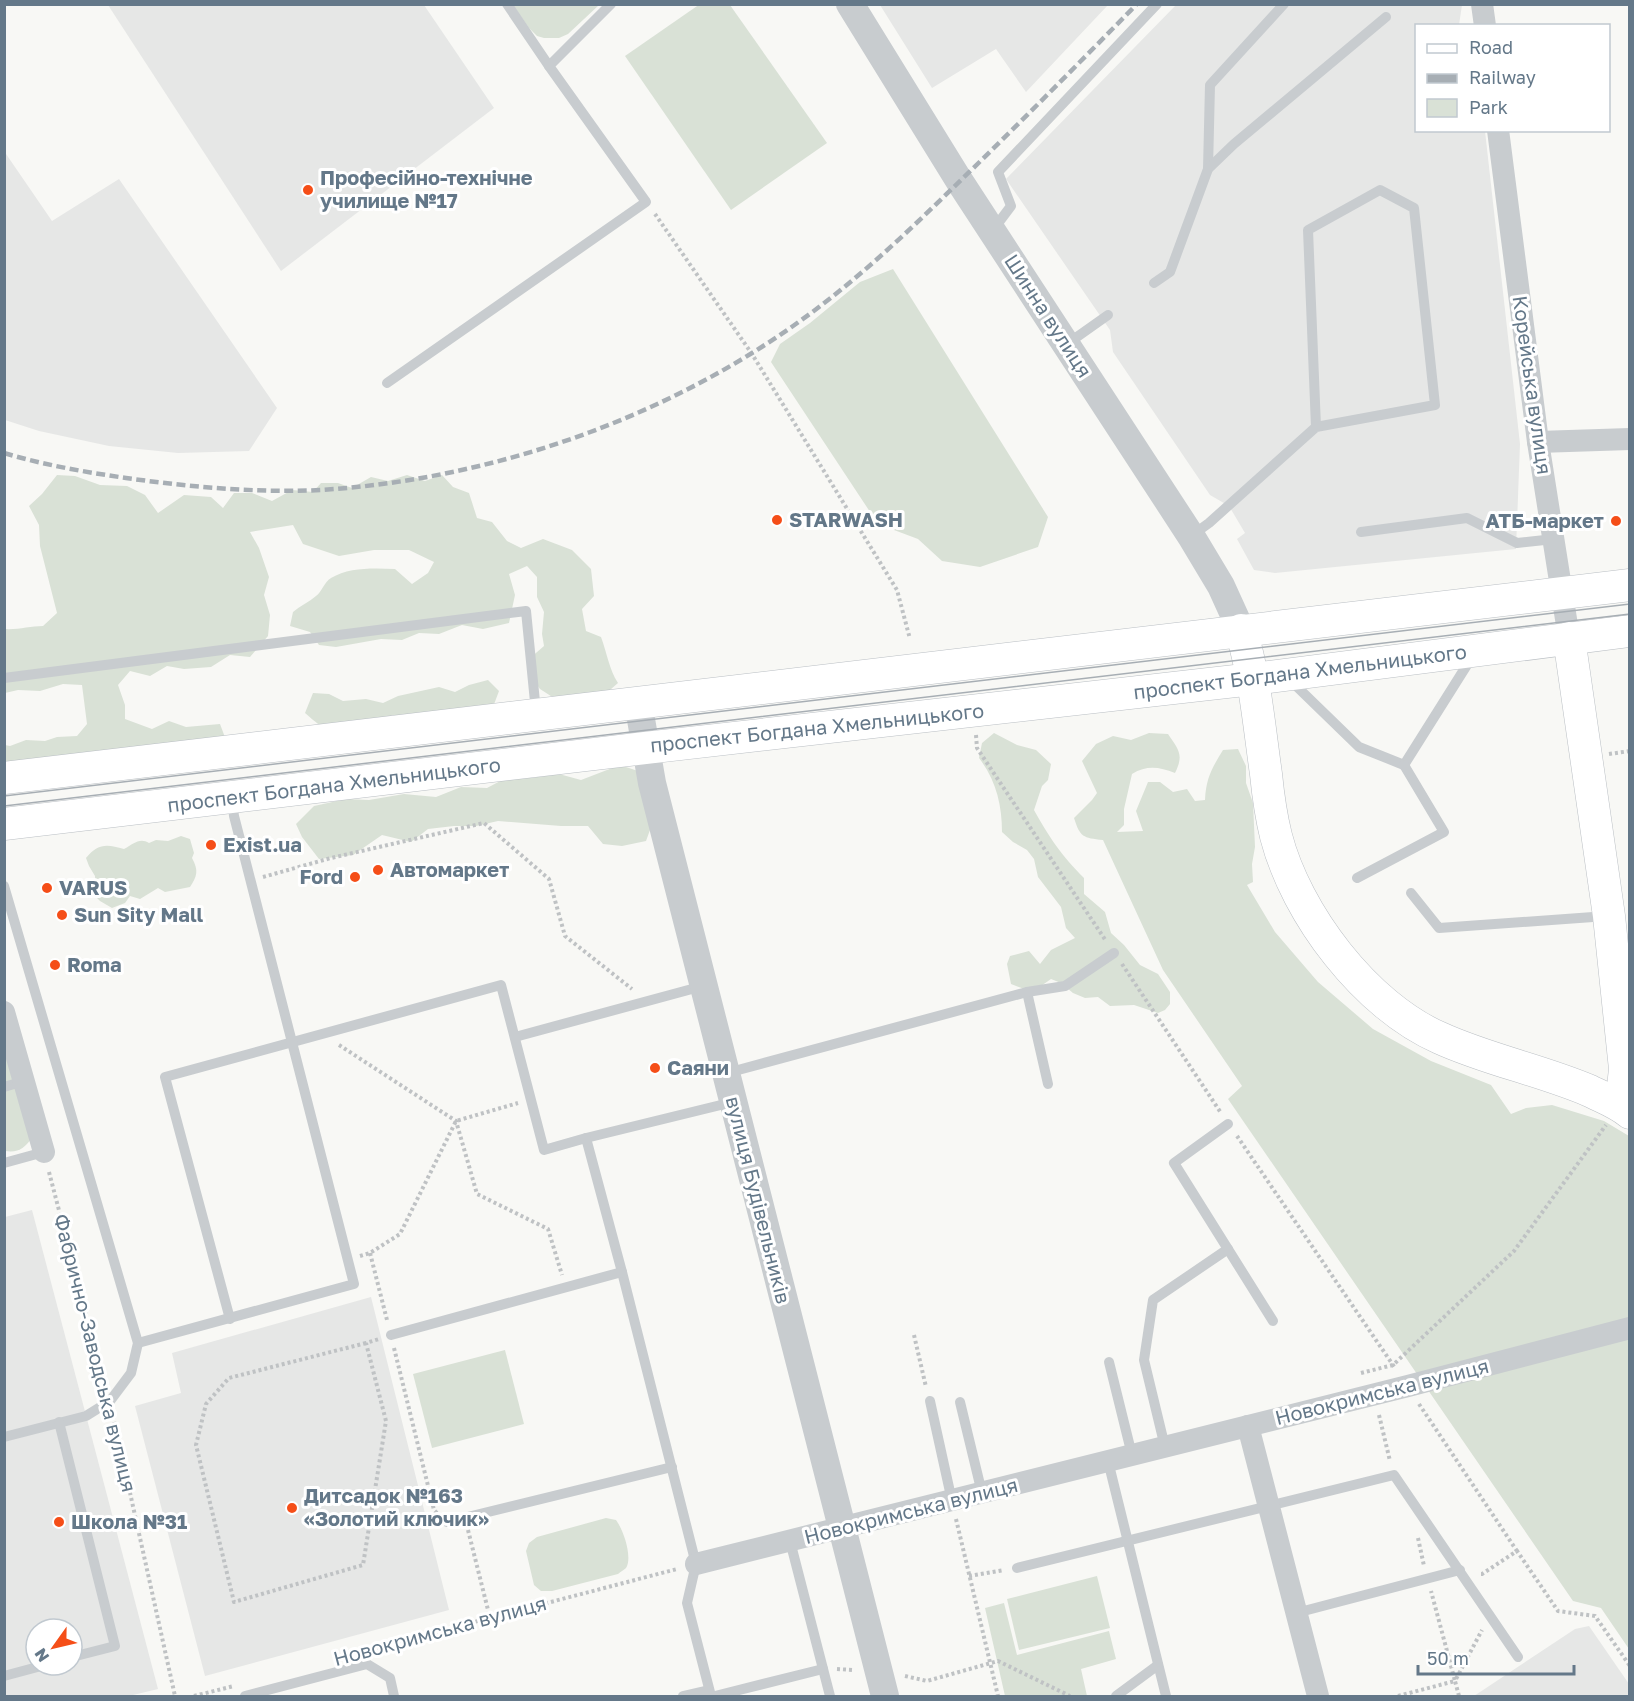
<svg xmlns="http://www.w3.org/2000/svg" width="1634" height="1701" font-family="'Golos Text',sans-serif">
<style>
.built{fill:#e6e7e6;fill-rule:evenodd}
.green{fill:#d9e1d6}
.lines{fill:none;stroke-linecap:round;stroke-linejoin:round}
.secondary-casing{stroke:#babfc4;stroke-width:33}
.path{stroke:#bfc2c4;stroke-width:4;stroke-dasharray:3 3;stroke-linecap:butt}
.service{stroke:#c8cccf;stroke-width:10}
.minor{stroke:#c8cccf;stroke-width:22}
.tertiary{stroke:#c8cccf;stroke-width:28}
.secondary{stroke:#fff;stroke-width:32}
.tram{stroke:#a7aeb4;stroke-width:1.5}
.rail{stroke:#a7aeb4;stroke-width:4.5;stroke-dasharray:9 4.5;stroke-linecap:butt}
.poi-dot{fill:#f54e18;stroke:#fff;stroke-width:2}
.labels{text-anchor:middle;stroke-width:6;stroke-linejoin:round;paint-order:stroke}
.poi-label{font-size:20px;font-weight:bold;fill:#647889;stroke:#fff;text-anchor:start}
.street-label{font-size:20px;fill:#647889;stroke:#fff}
</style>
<rect width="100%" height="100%" fill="#f8f8f5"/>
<g class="built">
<path d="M108,5H424L494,108L281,271Z"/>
<path d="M880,5H1108L1026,92L996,49L932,88Z"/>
<path d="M1176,5H1462L1459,25L1416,26V130L1485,131L1520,444L1516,549L1275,573L1254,570L1237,539L1245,533L1229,506L1210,495L1113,352L1110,330L1006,179Z"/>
<path d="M4,151L52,221L119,179L277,408L249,451L178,453L109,446L39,431L5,420Z"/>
<path d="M32,1210L158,1689L129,1696H5V1217ZM36,1629H72V1665H36Z"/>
<path d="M371,1297L449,1610L205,1676L135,1406L181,1393L172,1353Z"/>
<path d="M1589,1626L1629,1684V1696H1474L1575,1629Z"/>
</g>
<g class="green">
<path d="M700,4L730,5L827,143L731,210L625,56Z"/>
<path d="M513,5H599L568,34L559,38H544L537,36L529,28Z"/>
<path d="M893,269L1048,517L1038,547L980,567L942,561L918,539L878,524L771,362L780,344L810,323L860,282Z"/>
<path d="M57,475L75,476L100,485L127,486L145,495L158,513L184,495L211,497L223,508L234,493H252L272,501L292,490L313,492L321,483H338L352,488L371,477L388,481L407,475L425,481L442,475L453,487L469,493L477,518L492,522L507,541L521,548L543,539L572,550L591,569L594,596L582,609L586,631L601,637C607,653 609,669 618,683L603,696L557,700L540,689L529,674V659L544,646L542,634L544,612L537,597V577L527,566L509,574L515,595L509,623L483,629L462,625L439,634L419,633L402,640L381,639L336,647L319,645L310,632L290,626L293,612C300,606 309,602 316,596C322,592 324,582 331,578C349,567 374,568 395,569L412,584L428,573L434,562L409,550H374L339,556L303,544L293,525L250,532L259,548L269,577L264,595L270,615L268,636L250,657L230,655L211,667L184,669L167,666L150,676L130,671L118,685L125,705V719L152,729L169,721L186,727L220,724L226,740L5,768V745L10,746L26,740L45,741L57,737L77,736L87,724L82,685L63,684L40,691L18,690L5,693L4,629C18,630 30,626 43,626L57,613L40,546L39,525L29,506L42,494Z"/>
<path d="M488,680L499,691L493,707L409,720L393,715C380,721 352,732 338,732C326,732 313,720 305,713L313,693L329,694L343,701L366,699L383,703L398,696L439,687L455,692L469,685Z"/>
<path d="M994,733L1017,745L1036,750L1051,764L1048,780L1042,786L1034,810C1049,837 1061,855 1084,878V894L1105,912L1111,933L1124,945L1140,965L1158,974L1170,992V1004L1165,1010L1158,1013L1134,1005L1110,1006L1098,997L1085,998L1073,993L1061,983L1051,979L1041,986L1027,990L1011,984L1007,964L1010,956L1029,951L1040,964L1051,950L1075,938L1066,928L1061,907L1038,877L1034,859L1027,850L1013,842L1002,832C1002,805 996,780 979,758L982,743Z"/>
<path d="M1149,733L1168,734C1179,750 1184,755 1175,773C1159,767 1147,765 1132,774L1124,809V825L1117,832L1143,831L1136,811L1148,782H1160L1173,792L1187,789L1195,801L1205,800C1206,778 1212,768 1223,750L1238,749L1246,766V783L1253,803L1255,847L1252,864L1253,882L1247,885L1275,932L1318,982L1373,1029L1431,1061L1491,1085L1511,1114L1526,1108L1552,1105L1604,1121L1629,1136V1649L1601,1608L1573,1601L1228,1099L1242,1086L1163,970L1103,840C1083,838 1080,837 1074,818L1092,800L1097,793L1082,761L1096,744L1113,736L1131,740Z"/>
<path d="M620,765L644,773L655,816L646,841L622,846L603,844L588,826H561L498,821L476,826H454L428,829L411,842L382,835L353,855L319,859L302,837L296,824L314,806L346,799L369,800L404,794L436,797L461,787L487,788L504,779L530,778L559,774L581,780Z"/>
<path d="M181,836L190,839L194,853L192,858C199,871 197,876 190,887L165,892L158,888L140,899L130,896L125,903L112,908L100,901L96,897L95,876L89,866L86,858C98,843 107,844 124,849C133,844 140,837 149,843L156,840L168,841Z"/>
<path d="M4,1055L14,1065L32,1138C24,1148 19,1153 5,1151Z"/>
<path d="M505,1350L524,1424L432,1448L413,1374Z"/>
<path d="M606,1518L616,1520C623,1529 633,1557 626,1568C624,1570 620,1572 618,1574L552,1591H541L534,1585L526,1551L529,1543L537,1537Z"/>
<path d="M1097,1576L1110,1628L1019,1650L1007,1599Z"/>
<path d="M1004,1603L1017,1655L1109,1631L1116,1659L1081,1669L1087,1696H1005L985,1608Z"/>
</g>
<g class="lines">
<defs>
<g id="secondary">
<path d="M1241,630C1255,677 1259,725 1266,774C1268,794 1271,816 1276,836C1296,914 1366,1006 1440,1038C1488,1060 1541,1070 1590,1091C1604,1098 1618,1103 1630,1113"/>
<path d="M1569,638L1609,916L1625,1069L1621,1105"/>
<path d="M4,778L1630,585"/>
<path d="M4,824L645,748L1253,679L1630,631"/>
</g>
</defs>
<use href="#secondary" class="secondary-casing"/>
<g class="path">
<path d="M655,214L752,354L897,590L910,639"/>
<path d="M976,735L977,748L1106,941"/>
<path d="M1609,754L1630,751"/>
<path d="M263,877L331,858L484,823L549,879L565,936L632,989"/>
<path d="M1122,964L1221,1113"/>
<path d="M339,1045L456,1121L477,1194L548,1229L562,1275"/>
<path d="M1237,1136L1395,1368"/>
<path d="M49,1172L104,1383"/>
<path d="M370,1253L387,1320"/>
<path d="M360,1256L370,1253L400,1234L456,1121L518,1103"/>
<path d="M914,1335L926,1387"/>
<path d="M366,1343L229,1378L206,1404L196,1445L234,1602L363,1565L386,1421L366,1343L379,1339"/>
<path d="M394,1348L434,1510L438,1514"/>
<path d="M1361,1373L1393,1365L1514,1251L1606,1125"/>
<path d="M1419,1404L1517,1551"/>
<path d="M1379,1415L1390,1461"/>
<path d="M113,1416L175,1696"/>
<path d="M956,1519L998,1696"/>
<path d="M468,1530L490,1618"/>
<path d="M1418,1538L1424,1566"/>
<path d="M1481,1574H1482L1517,1551L1558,1611L1595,1616L1630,1666"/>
<path d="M969,1576L1004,1570"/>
<path d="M371,1649L677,1569"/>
<path d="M837,1669L853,1670"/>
<path d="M905,1676L927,1681L998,1661L1070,1696"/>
<path d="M194,1696L234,1686"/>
<path d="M1398,1696L1455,1681L1431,1591"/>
<path d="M1459,1696L1455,1681L1482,1630"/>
</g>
<g class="service">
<path d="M507,4L549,66"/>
<path d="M1208,169L1210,85L1284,4"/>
<path d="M993,230L1011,206L998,172L1157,4"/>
<path d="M1154,283L1170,272L1208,169L1234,144L1386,17"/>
<path d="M1067,344L1108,315"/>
<path d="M387,383L646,202L549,66L611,4"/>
<path d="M1361,532L1467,518L1517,543L1554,539"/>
<path d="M1191,536L1209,523L1316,427L1435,405L1414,208L1380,190L1308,230L1316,427"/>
<path d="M4,678L526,611L536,712"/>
<path d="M1290,680L1359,747L1404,765L1472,657"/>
<path d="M1357,878L1444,832L1404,765"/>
<path d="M4,886L138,1343L131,1373L110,1401L86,1416L4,1437"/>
<path d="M1411,893L1439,928L1607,916"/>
<path d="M1027,992L1048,1084"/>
<path d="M515,1037L703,986"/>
<path d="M727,1073L1027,992L1065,986L1114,953"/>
<path d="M4,1087L24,1081"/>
<path d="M1228,1124L1174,1163L1273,1321"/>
<path d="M586,1138L733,1102"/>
<path d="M4,1163L44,1152"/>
<path d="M230,1319L165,1077L501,985L544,1150L586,1138L622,1272L696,1564L687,1603L711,1696"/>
<path d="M391,1335L622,1272"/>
<path d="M138,1343L354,1284L234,816L232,800"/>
<path d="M1109,1362L1132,1455"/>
<path d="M930,1401L952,1501"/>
<path d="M960,1402L982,1493"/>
<path d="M59,1422L115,1646L72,1657"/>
<path d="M1165,1447L1144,1360L1153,1300L1228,1249"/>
<path d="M1108,1461L1166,1696"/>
<path d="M447,1522L672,1467"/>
<path d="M790,1541L830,1696"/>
<path d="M1017,1568L1394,1475L1518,1657"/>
<path d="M1296,1613L1460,1570"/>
<path d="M4,1676L45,1665"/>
<path d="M245,1696L367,1664L390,1678L394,1696"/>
<path d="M683,1696L709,1690"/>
<path d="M715,1696L823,1669"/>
<path d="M1116,1696L1158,1665"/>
</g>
<g class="minor">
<path d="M1482,4L1485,26"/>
<path d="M1498,130L1538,442L1569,638"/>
<path d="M1538,442L1630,439"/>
<path d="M4,1012L44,1152"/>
<path d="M1248,1426L1318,1696"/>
<path d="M696,1564L1408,1386L1630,1328"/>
</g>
<g class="tertiary">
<path d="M850,4L960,182L1191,536L1221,586L1241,630"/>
<path d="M638,702L652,783L885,1696"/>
</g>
<use href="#secondary" class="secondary"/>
<g class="tram">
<path d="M4,796L1630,604"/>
<path d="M4,806L1630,614"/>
</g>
<path class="rail" d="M4,453C44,465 85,472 126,478C190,487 255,493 321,490C494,479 671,417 811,313C865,273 914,226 962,179C1021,122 1079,63 1137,4"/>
</g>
<g class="poi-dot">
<circle cx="308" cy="190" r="6"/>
<circle cx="777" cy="520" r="6"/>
<circle cx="1616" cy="521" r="6"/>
<circle cx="211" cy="845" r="6"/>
<circle cx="378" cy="870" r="6"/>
<circle cx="355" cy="877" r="6"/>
<circle cx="47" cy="888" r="6"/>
<circle cx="62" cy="915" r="6"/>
<circle cx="55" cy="965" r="6"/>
<circle cx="655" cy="1068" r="6"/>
<circle cx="292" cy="1508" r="6"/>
<circle cx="59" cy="1522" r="6"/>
</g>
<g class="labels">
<g class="poi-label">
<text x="320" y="185">Професійно-технічне<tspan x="320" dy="23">училище №17</tspan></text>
<text x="789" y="527">STARWASH</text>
<text x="1604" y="528" text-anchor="end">АТБ-маркет</text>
<text x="223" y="852">Exist.ua</text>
<text x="390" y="877">Автомаркет</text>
<text x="343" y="884" text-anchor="end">Ford</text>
<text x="59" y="895">VARUS</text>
<text x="74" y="922">Sun Sity Mall</text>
<text x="67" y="972">Roma</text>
<text x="667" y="1075">Саяни</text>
<text x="304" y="1503">Дитсадок №163<tspan x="304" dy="23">«Золотий ключик»</tspan></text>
<text x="71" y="1529">Школа №31</text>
</g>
<g class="street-label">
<text transform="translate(1048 316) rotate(57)" y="7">Шинна вулиця</text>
<text transform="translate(1532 385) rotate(82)" y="7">Корейська вулиця</text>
<text transform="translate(1300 672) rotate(-7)" y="7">проспект Богдана Хмельницького</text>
<text transform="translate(817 728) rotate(-6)" y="7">проспект Богдана Хмельницького</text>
<text transform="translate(334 785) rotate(-7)" y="7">проспект Богдана Хмельницького</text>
<text transform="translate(758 1200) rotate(76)" y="7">вулиця Будівельників</text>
<text transform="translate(95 1353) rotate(76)" y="7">Фабрично-Заводська вулиця</text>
<text transform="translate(1382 1392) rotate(-14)" y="7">Новокримська вулиця</text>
<text transform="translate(911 1511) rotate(-14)" y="7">Новокримська вулиця</text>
<text transform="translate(440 1631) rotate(-15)" y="7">Новокримська вулиця</text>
</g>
</g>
<rect width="1634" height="1701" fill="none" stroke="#647889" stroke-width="12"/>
<rect x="1415" y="24" width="195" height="108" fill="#ffffff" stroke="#c1c9d0" stroke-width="1.5"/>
<rect x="1427" y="44" width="30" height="9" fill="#ffffff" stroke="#c1c9d0" stroke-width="1.5"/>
<text x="1469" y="54" font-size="18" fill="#647889">Road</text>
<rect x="1427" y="74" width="30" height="9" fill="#a7aeb4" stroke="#c1c9d0" stroke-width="1.5"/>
<text x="1469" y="84" font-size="18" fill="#647889">Railway</text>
<rect x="1427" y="99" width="30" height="18" fill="#d9e1d6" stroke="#c1c9d0" stroke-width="1.5"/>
<text x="1469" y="114" font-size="18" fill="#647889">Park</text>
<g transform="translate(54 1647) rotate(236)"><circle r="28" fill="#ffffff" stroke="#c1c9d0" stroke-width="1.5"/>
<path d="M0-4.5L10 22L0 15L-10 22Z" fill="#f54e18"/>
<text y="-9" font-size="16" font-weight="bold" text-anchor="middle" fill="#647889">N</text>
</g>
<path d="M1418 1665v9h156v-9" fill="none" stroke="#647889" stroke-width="3"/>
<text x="1427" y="1665" font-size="18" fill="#647889" stroke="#ffffff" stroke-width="4.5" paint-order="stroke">50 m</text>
</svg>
